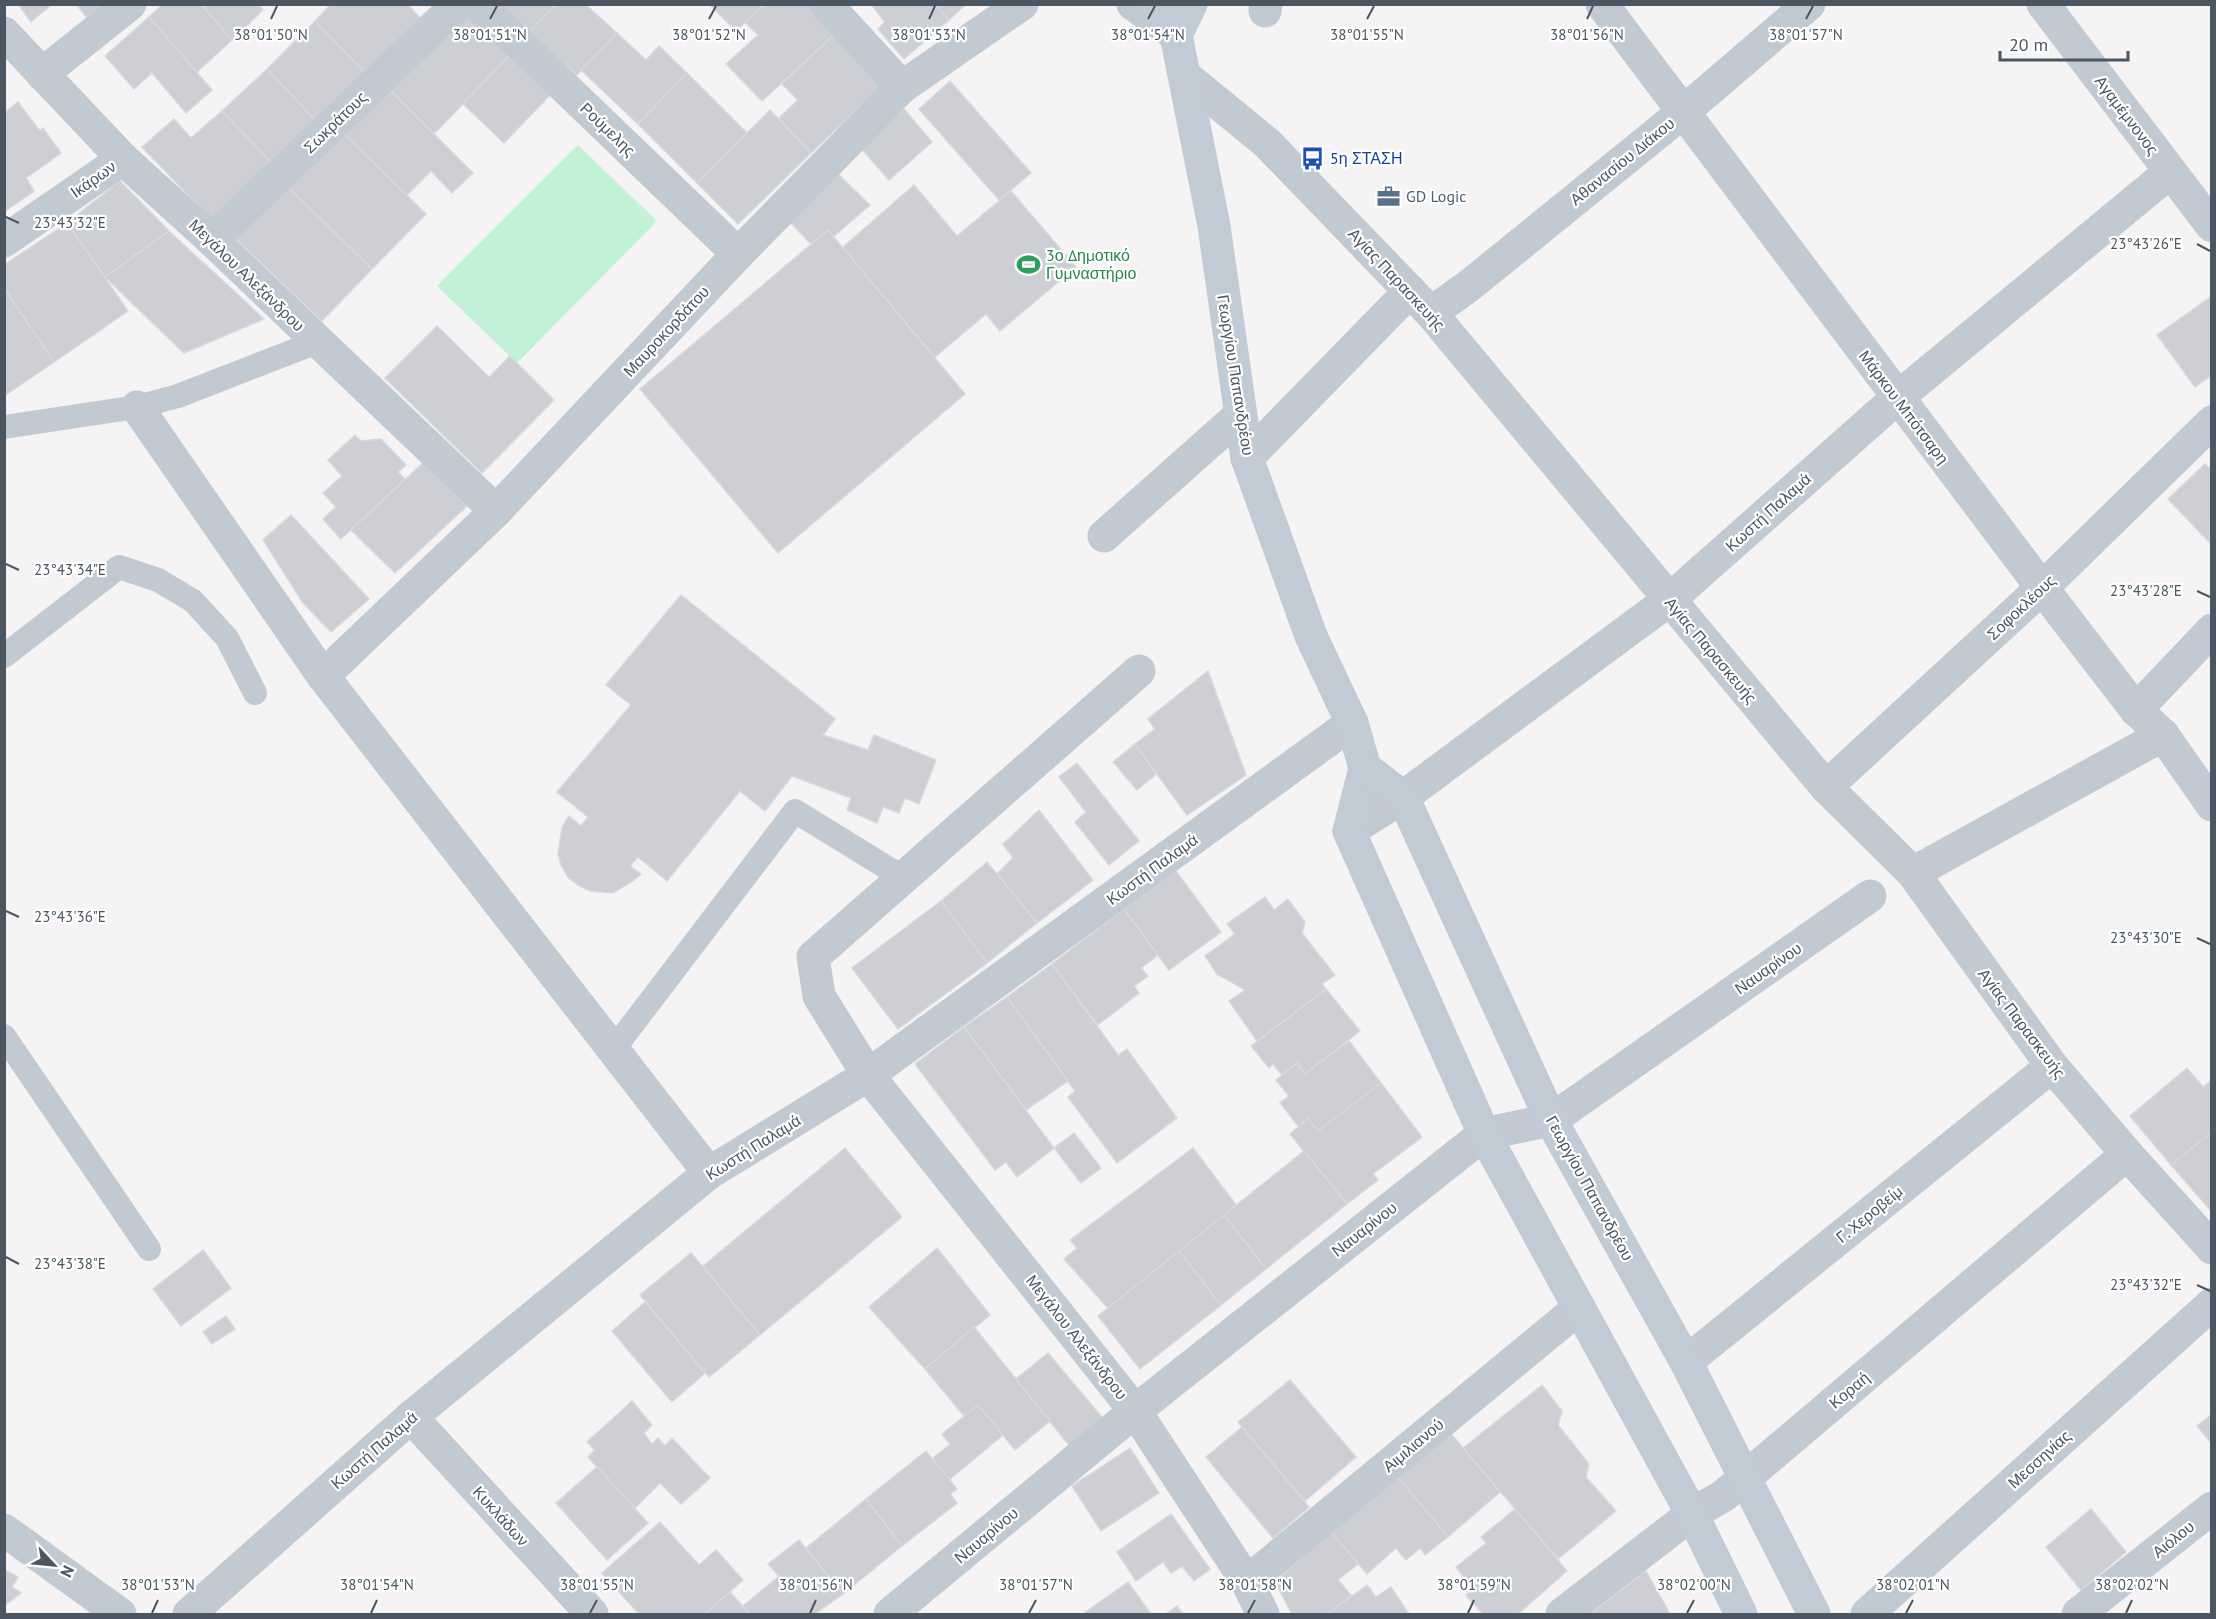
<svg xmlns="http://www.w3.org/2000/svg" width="2216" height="1619" font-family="'PT Sans',sans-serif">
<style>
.green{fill:#c3f1d5}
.building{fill:#cdcfd5;stroke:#d7d9de;stroke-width:1.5}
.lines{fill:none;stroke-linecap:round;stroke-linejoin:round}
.lane{stroke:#c1cad2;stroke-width:24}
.street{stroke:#c1cad2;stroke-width:33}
.secondary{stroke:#c1cbd6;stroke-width:33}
.ticks{fill:none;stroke:#4a5661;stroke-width:2}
.labels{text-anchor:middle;stroke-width:4.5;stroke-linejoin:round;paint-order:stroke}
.street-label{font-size:16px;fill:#4a5661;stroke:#fff}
.transit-label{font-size:16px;fill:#164399;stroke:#fff;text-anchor:start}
.service-label{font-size:16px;fill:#4e5e75;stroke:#fff;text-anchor:start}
.leisure-label{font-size:16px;fill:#27864d;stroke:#fff;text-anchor:start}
.ticks-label{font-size:15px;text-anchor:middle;fill:#4a5661;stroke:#fff;stroke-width:4.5;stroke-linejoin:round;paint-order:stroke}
</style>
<rect width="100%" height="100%" fill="#f5f3f3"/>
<path class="green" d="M578,145L657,221L517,363L437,286Z"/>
<g class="building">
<path d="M18,4H52L31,22Z"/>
<path d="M76,4H107L88,19Z"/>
<path d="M163,4H201L232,40L197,72L149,17Z"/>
<path d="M201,4H259L263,10L232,40Z"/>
<path d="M331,4H407L421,19L366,74L315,21Z"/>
<path d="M501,4H557L528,33Z"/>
<path d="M557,4H585L617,33L577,75L528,33Z"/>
<path d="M709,4H765L736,31Z"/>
<path d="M765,4H809L836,33L762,101L726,64L758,35L745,22Z"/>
<path d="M871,4H935L949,20L904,59L878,29L885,22Z"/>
<path d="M935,4H966L949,20Z"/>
<path d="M467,10L512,53L434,134L389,89Z"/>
<path d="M149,17L212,90L186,113L152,73L134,89L105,56Z"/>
<path d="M315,21L366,74L317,122L267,69Z"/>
<path d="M617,33L646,60L659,46L687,73L638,124L581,70Z"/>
<path d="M836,33L884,84L811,153L779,118L798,100L782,84Z"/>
<path d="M512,53L553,92L504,143L463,104Z"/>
<path d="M267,69L317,122L273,164L222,111Z"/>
<path d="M687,73L747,133L697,183L638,124Z"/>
<path d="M950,81L1031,173L999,200L919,109Z"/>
<path d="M389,89L473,173L452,193L431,171L407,195L343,133Z"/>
<path d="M18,102L40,131L43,128L61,153L26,178L34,191L4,212V113Z"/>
<path d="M904,109L932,142L889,180L860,147Z"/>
<path d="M770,110L811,153L738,224L697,183Z"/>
<path d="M222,111L273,164L213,221L142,147L174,119L191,138Z"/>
<path d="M343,133L426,214L372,269L287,186Z"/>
<path d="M835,171L870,205L833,237L828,230L811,244L788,220Z"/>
<path d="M120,181L169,231L105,277L67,223Z"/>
<path d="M914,185L957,236L1011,191L1076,267L1000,331L986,314L935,357L842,248Z"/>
<path d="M287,186L372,269L322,321L234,237Z"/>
<path d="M67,223L128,311L54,362L4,288V265Z"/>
<path d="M828,230L965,394L778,553L640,389Z"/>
<path d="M169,231L264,319L184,353L105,277Z"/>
<path d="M4,288L54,362L4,396Z"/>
<path d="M2212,296V375L2195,387L2157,335Z"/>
<path d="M437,326L489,377L510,356L554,400L482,473L385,378Z"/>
<path d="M355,435L361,441L381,439L406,465L398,472L405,479L341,539L323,519L336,507L323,493L342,476L328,460Z"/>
<path d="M423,463L467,506L395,573L351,530Z"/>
<path d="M2205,464L2212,470L2210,543L2168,499Z"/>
<path d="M291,515L369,599L331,632L303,603L263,540Z"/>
<path d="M681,595L835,719L823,735L868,750L874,735L936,760L919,804L905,798L899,813L883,807L877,823L847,810L851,798L792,776L765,811L740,791L667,881L638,857L630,866L641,874L633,881L613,893L590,891L578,885L568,877L561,865L558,854L562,827L569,816L581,826L588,817L557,792L631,705L606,685Z"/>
<path d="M1208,671L1246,775L1187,815L1135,744L1155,729L1148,719Z"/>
<path d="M1135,744L1156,774L1137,790L1113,762Z"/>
<path d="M1077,763L1139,841L1109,865L1075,822L1086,812L1059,777Z"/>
<path d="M1039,810L1093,880L1037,923L997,874L1013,858L1003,844Z"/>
<path d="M987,862L1037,923L987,963L941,901Z"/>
<path d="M1176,871L1221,932L1169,970L1124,909Z"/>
<path d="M1265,897L1274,910L1288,899L1305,922L1302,933L1335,975L1322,984L1326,989L1257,1041L1229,1001L1245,990L1217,974L1205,956L1235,934L1227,924Z"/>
<path d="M941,901L987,963L898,1029L852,968Z"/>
<path d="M1124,909L1158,955L1141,968L1148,976L1134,986L1139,993L1098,1025L1052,964Z"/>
<path d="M1052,964L1118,1055L1127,1049L1177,1118L1117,1163L1068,1097L1075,1091L1007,997Z"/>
<path d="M1326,989L1360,1031L1305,1074L1297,1063L1282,1075L1273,1064L1269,1068L1251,1046Z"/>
<path d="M1007,997L1068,1081L1026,1110L964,1027Z"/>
<path d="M964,1027L1054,1148L1017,1177L1006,1162L995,1170L915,1064Z"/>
<path d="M1349,1041L1381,1083L1318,1131L1308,1119L1299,1127L1280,1103L1289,1096L1276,1080L1297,1063L1305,1074Z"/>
<path d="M2187,1068L2203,1087L2212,1080V1132L2171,1165L2130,1116Z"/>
<path d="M1381,1083L1422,1137L1373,1174L1378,1180L1347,1204L1290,1134L1308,1119L1318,1131Z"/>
<path d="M2212,1132V1212L2171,1165Z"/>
<path d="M1074,1133L1101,1168L1081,1183L1054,1148Z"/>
<path d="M845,1148L902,1217L760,1335L703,1266Z"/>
<path d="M1193,1148L1237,1206L1108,1308L1064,1259L1077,1248L1070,1240Z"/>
<path d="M1304,1151L1347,1204L1266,1269L1224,1215Z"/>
<path d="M1224,1215L1266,1269L1221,1305L1179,1251Z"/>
<path d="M937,1248L990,1315L925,1369L869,1307Z"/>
<path d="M203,1250L231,1288L181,1326L153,1289Z"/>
<path d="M1179,1251L1221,1305L1140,1369L1098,1316Z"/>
<path d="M691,1253L760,1335L709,1377L640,1295Z"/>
<path d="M645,1302L705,1373L672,1402L612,1331Z"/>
<path d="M226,1316L235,1329L212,1344L203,1332Z"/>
<path d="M974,1327L1050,1421L1015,1450L978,1405L964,1416L925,1369Z"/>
<path d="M1048,1353L1107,1423L1072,1449L1016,1379Z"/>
<path d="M1290,1380L1356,1457L1305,1501L1238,1422Z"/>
<path d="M1542,1385L1562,1411L1558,1425L1589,1464L1586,1477L1616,1511L1558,1559L1463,1448Z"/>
<path d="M632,1401L652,1425L644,1433L652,1444L658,1438L665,1446L672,1438L710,1478L681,1504L660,1483L635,1508L588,1457L595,1450L587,1442Z"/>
<path d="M978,1405L1003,1435L949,1480L932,1459L950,1444L942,1434Z"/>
<path d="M2212,1414V1444L2197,1426Z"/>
<path d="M1242,1427L1309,1507L1273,1538L1206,1457Z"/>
<path d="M1448,1430L1500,1492L1448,1537L1396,1475Z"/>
<path d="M1130,1448L1159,1493L1101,1531L1072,1486Z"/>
<path d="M926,1451L957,1489L950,1494L957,1503L902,1546L866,1499Z"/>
<path d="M597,1467L648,1523L607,1560L556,1503Z"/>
<path d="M1396,1475L1448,1537L1425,1555L1420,1548L1406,1560L1396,1548L1367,1574L1331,1532Z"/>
<path d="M866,1499L902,1546L843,1594L806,1548Z"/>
<path d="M1515,1509L1567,1571L1518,1614H1483L1466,1595L1473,1589L1456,1567L1486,1543L1481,1537Z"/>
<path d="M2091,1509L2126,1552L2081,1590L2046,1547Z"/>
<path d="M1171,1514L1210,1569L1194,1581L1182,1566L1171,1573L1163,1562L1136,1581L1117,1552Z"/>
<path d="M660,1522L699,1565L716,1550L743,1580L705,1614H639L602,1573Z"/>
<path d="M1331,1532L1358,1564L1338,1580L1352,1596L1327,1614H1292L1275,1582Z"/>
<path d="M799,1540L843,1594L815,1614H750L743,1606L779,1576L768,1564Z"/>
<path d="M4,1569L18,1577L12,1587L21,1593L4,1606Z"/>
<path d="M1646,1571L1670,1614H1592L1591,1613Z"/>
<path d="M1128,1582L1151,1614H1083Z"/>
<path d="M1367,1585L1376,1597L1391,1587L1409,1614H1327Z"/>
<path d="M730,1592L750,1614H705Z"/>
<path d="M1177,1606L1183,1614H1166Z"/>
</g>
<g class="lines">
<g class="lane">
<path d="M4,427L137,407L178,396L317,342"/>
<path d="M4,656L119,567L158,580L193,601L227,638L255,693"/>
<path d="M4,1036L149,1249"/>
<path d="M613,1050L795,811L902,877"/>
</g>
<g class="street">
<path d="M478,4L738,254"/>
<path d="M826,4L902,87"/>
<path d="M1133,4L1176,35"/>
<path d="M1602,4L2042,588L2136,710L2163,735L2212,805"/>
<path d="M2043,4L2212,226"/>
<path d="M1265,11L1266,4"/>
<path d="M4,33L123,159L212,240L496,511"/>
<path d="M42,74L130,4"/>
<path d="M1185,76L1267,143L1431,313L1826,787L1913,873L2052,1066L2127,1154L2212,1248"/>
<path d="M212,240L458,4"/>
<path d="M4,241L123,159"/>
<path d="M1431,313L1470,285L1682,113L1809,4"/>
<path d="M137,407L323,676L709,1173"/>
<path d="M1247,458L1410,291"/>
<path d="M1104,536L1240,415"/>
<path d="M1139,671L813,957L819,996L868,1075L1135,1411L1247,1582L1263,1614"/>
<path d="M323,676L496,511L738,254L902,87L1022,4"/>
<path d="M2136,710L2212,630"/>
<path d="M1826,787L2042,588L2212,422"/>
<path d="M1349,831L1403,797L1669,600L1897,398L2170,172"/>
<path d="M1913,873L2163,735"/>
<path d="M1686,1362L2052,1066"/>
<path d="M411,1417L592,1614"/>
<path d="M4,1530L120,1614"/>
<path d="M1247,1582L1579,1308"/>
<path d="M189,1614L411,1417L709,1173L868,1075L1352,723"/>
<path d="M890,1614L1135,1411L1484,1134L1551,1120L1870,896"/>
<path d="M1562,1614L1692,1514L1723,1496L1746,1477L2127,1154"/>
<path d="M1867,1614L2212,1304"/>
<path d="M2078,1614L2212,1508"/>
</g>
<g class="secondary">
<path d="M1158,4L1176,35L1214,226L1247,458L1311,636L1352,723L1365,768L1349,831L1484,1134L1692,1514L1741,1614"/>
<path d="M1176,35L1191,4"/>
<path d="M1365,768L1403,797L1551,1120L1686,1362L1814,1614"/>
</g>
</g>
<path class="ticks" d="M271,19L277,6M490,19L497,6M709,19L716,6M929,19L935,6M1148,19L1155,6M1367,19L1374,6M1587,19L1593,6M1806,19L1813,6M6,217L19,223M2197,244L2210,251M6,564L19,570M2197,591L2210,597M6,911L19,917M2197,938L2210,944M6,1257L19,1264M2197,1285L2210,1291M152,1613L158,1600M371,1613L377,1600M590,1613L597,1600M810,1613L816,1600M1029,1613L1036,1600M1248,1613L1255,1600M1468,1613L1474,1600M1687,1613L1694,1600M1906,1613L1913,1600M2126,1613L2132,1600"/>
<defs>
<symbol id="bus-bare" viewBox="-9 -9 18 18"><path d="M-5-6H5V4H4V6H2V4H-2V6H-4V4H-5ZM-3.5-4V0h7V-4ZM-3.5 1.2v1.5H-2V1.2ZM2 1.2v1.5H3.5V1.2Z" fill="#1a4fb4" stroke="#fff" stroke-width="2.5" paint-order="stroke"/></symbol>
<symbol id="office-bare" viewBox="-9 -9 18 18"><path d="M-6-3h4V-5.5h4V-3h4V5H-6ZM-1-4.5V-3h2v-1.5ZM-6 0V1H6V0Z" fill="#5c6f8a" stroke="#fff" stroke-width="2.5" paint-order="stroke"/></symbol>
<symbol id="stadium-bare" viewBox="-9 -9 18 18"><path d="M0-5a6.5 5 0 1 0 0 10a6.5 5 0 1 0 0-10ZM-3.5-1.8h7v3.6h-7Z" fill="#2e9e5b" stroke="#fff" stroke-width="2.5" paint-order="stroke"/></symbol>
</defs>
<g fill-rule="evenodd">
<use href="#bus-bare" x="1296" y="142" width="33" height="33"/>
<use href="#office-bare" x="1372" y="180" width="33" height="33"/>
<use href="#stadium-bare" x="1012" y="248" width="33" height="33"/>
</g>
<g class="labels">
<g class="street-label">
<text transform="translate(2127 115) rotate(53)" y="6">Αγαμέμνονος</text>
<text transform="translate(335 122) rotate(-44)" y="6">Σωκράτους</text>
<text transform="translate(608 129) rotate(44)" y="6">Ρούμελης</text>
<text transform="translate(1622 161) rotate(-39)" y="6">Αθανασίου Διάκου</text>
<text transform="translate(93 179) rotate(-35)" y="6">Ικάρων</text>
<text transform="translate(247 275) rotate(44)" y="6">Μεγάλου Αλεξάνδρου</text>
<text transform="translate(1397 279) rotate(47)" y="6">Αγίας Παρασκευής</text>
<text transform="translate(666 331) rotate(-47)" y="6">Μαυροκορδάτου</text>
<text transform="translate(1236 375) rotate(81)" y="6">Γεωργίου Παπανδρέου</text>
<text transform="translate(1904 407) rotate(53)" y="6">Μάρκου Μπότσαρη</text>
<text transform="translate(1768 512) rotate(-42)" y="6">Κωστή Παλαμά</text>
<text transform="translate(2021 607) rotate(-43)" y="6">Σοφοκλέους</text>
<text transform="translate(1711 650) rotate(50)" y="6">Αγίας Παρασκευής</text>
<text transform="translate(1152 869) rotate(-36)" y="6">Κωστή Παλαμά</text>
<text transform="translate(1768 968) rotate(-35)" y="6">Ναυαρίνου</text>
<text transform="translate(2022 1023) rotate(53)" y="6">Αγίας Παρασκευής</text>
<text transform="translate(753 1147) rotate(-32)" y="6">Κωστή Παλαμά</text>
<text transform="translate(1590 1188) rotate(61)" y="6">Γεωργίου Παπανδρέου</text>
<text transform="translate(1869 1214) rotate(-39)" y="6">Γ. Χεροβείμ</text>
<text transform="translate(1364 1229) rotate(-38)" y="6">Ναυαρίνου</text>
<text transform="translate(1077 1337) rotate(52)" y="6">Μεγάλου Αλεξάνδρου</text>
<text transform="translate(1849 1390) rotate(-40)" y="6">Κοραή</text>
<text transform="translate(1413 1445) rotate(-40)" y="6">Αιμιλιανού</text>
<text transform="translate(374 1450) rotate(-41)" y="6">Κωστή Παλαμά</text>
<text transform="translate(2039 1459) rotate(-42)" y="6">Μεσσηνίας</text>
<text transform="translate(501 1516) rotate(48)" y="6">Κυκλάδων</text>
<text transform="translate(986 1535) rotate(-40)" y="6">Ναυαρίνου</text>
<text transform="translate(2173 1539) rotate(-39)" y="6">Αιόλου</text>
</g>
<g class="transit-label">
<text x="1330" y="164">5η ΣΤΑΣΗ</text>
</g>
<g class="service-label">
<text x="1406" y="202">GD Logic</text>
</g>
<g class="leisure-label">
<text x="1046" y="261">3ο Δημοτικό<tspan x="1046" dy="18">Γυμναστήριο</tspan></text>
</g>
</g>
<g class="ticks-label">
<text x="271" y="40">38°01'50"N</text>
<text x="490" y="40">38°01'51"N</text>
<text x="709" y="40">38°01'52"N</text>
<text x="929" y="40">38°01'53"N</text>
<text x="1148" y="40">38°01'54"N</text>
<text x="1367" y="40">38°01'55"N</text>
<text x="1587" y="40">38°01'56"N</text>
<text x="1806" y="40">38°01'57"N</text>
<text x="70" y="228">23°43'32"E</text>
<text x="2146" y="249">23°43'26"E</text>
<text x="70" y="575">23°43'34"E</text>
<text x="2146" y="596">23°43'28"E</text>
<text x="70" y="922">23°43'36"E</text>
<text x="2146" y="943">23°43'30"E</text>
<text x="70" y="1269">23°43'38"E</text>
<text x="2146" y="1290">23°43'32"E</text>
<text x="158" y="1590">38°01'53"N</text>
<text x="377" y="1590">38°01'54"N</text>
<text x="597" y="1590">38°01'55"N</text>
<text x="816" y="1590">38°01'56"N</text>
<text x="1036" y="1590">38°01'57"N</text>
<text x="1255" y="1590">38°01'58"N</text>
<text x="1474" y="1590">38°01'59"N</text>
<text x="1694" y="1590">38°02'00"N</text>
<text x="1913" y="1590">38°02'01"N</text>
<text x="2132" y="1590">38°02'02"N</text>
</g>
<rect width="2216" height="1619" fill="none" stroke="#4a5661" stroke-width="12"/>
<g transform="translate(54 1565) rotate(116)" stroke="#ffffff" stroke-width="4.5" paint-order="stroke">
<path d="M0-4.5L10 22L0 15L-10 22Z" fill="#4a5661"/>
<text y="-9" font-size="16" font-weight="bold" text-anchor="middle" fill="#4a5661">N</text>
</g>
<path d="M2000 51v9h128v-9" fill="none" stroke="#4a5661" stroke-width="3"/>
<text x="2009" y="51" font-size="18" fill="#4a5661" stroke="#ffffff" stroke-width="4.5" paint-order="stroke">20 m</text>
</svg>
